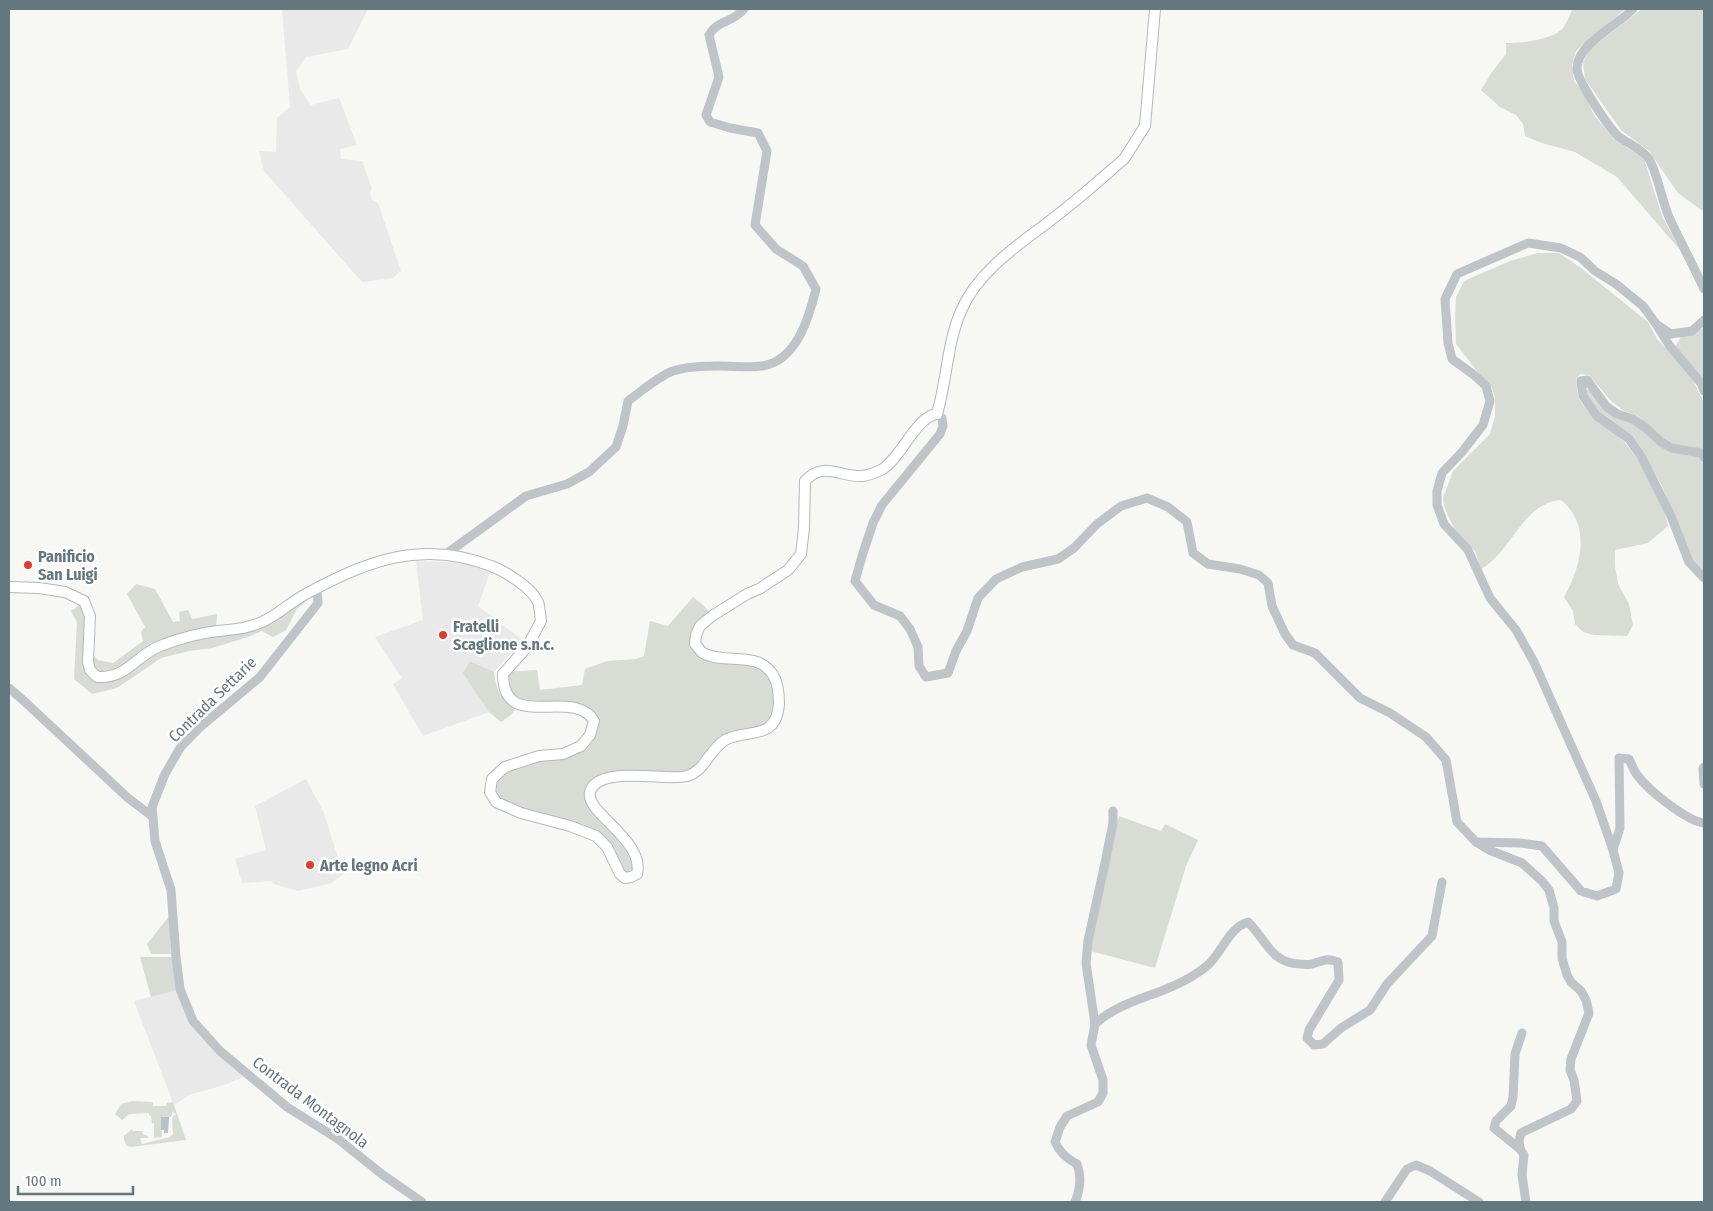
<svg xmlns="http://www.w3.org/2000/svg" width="1713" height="1211" font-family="'Fira Sans Condensed',sans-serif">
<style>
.built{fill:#e8e9e8}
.green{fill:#d8dcd4}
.water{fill:#b5c4c6}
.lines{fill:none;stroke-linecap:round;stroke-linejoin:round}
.major-casing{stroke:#b2b8bb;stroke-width:12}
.minor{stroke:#bec4c7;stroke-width:9}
.major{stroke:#fff;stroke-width:10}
.poi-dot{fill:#e03c2c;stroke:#fff;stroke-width:2}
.labels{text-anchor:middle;stroke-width:5;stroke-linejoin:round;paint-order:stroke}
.poi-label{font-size:16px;font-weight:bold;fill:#63777f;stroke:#fff;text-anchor:start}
.street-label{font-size:16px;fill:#63777f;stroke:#fff}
</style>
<rect width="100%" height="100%" fill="#f7f7f4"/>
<g class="built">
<path d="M282,9H368L348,49L306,57L296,71L300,89L311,105L339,98L357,145L340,149L341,159L362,161L372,189L370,192L371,199L378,203L401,271L393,278L362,282L264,171L259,151L276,152L277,118L290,107Z"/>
<path d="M416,561L467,563L490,572L478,606L523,640L494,672L470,661L464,673L489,712L423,736L393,684L402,678L375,637L423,620Z"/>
<path d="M306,779L324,813L343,874L332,883L298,891L274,884L271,881L242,883L235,859L266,850L255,806Z"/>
<path d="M180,989L193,1021L248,1075L224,1085L189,1095L174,1105L134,1001Z"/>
</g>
<g class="green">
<path d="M1573,9H1625L1606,26L1591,37L1576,51L1572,65L1574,81L1584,93L1594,115L1613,138L1627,148L1639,154L1645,162L1662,216L1680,250L1617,177L1575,152L1542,143L1525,136L1523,124L1516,115L1500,107L1481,90L1492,72L1506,54V43C1520,43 1552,40 1562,29C1567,24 1569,15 1573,9Z"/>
<path d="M1642,9H1704V210H1701L1678,193L1649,151L1621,130L1585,79L1583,62L1590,49Z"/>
<path d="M1538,253H1559L1581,268L1648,322L1657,339L1682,365L1694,382L1704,403V452L1702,449L1674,444L1660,436L1638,416L1624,411L1610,400L1589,375L1580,374L1576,379C1577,385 1577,393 1579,398C1585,414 1615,431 1626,444C1645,467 1662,496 1668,526L1648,543L1615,550V566L1618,584L1629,604L1633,625L1627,636L1594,635L1583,632L1575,624L1573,611L1564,597C1581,567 1592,525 1561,500C1522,503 1512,552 1481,569L1475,551L1458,535L1449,518L1444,506L1443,498L1453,471L1490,434L1495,417V398L1492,388L1480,375L1456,344L1455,317L1456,297L1464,281L1510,261Z"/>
<path d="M1704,328V384L1678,352L1676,345L1681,337Z"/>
<path d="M1586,390H1591L1644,429L1658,444L1698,454L1704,461V573L1691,557L1662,486L1638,444L1598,413L1586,398Z"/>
<path d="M136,584L155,589L173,622L180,621L179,612L188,610L192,619L217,614L216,630L244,629L304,595L306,601L297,609L286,630L273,637L262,631L248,637L212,648L189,651L161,658L117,688L92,694L74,679L77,622L71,611L84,601L89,652L98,660L113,663L143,641L141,632L145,627L127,594Z"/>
<path d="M693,597L703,605L712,616L696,635L702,652L758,662L778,687L772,724L725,740L698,771L611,777L590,793L638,867L625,878L596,836L496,802L492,779L505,767L563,754L590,735L589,713L541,708L509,696L505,672L537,670L540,690L582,685L585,669L607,661L636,659L644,656L650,621L668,626Z"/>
<path d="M470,661L494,672C497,691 499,697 516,708L511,715L501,722L489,712L463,673Z"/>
<path d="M1119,816L1161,831L1165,824L1198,840L1186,866L1155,968L1090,951Z"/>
<path d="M170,915L171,954H151L147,944Z"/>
<path d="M140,957H176L180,989L151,997Z"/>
<path d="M132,1101L153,1102V1106H166L167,1103L173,1102L186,1140L131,1147L127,1146L124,1140V1136L132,1129L133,1131H142L143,1134L148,1136V1138H140L142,1144L170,1137L173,1134L172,1118L176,1114L173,1112L171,1117H161L162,1137L154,1138V1124L152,1123L151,1116L149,1115V1113L129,1114L122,1120L115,1114L121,1104Z"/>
</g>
<path class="water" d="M161,1117H169L168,1133H164V1130H161Z"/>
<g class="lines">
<defs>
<path id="major" d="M9,587L39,588L65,592L84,601L90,616L88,662L90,670L97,677C127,679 135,656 160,646C178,639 199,633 218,631C236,629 245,629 262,622C277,615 290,603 304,595C365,561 422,539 491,566C505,571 532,588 538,602C540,608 540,615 541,621L527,647L503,674C503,734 573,686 594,721L590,735L581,746L563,754L539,756L505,767L492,779L490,792L496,802L521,813L570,826L596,836L607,847L620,874L625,878L631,877L637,874C645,840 585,813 590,792C598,764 667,782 687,776C705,771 709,750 725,740C747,728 776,742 779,704C779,695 778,683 773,675C758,650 725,665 703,653C700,651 698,647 695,644L696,635L700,626L712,616L747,594L759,589L788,570L801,554L804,528L805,481C824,460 841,478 863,476C869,475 875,473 881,470C901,459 916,416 937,414C947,380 947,343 961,311C979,268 1025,241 1060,213C1082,196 1103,177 1124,159L1145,126L1155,9"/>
</defs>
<use href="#major" class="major-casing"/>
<g class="minor">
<path d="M1633,9C1618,25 1577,44 1577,68C1576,79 1609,128 1618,136C1628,144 1641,148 1649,159C1657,172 1662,201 1669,217C1680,241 1693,265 1704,289"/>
<path d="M1658,327L1669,345L1701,383L1704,391"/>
<path d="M937,414L942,418L943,426L940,434L882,505L873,523L863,553L855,581L874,605L900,616L910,629L918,647L919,666L926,677L948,673L956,651L967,631L978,598L996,579L1022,567L1058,559L1074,548L1097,524L1121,506L1147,498L1168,507L1187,522L1193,553L1208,564L1240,569L1259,575L1268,583L1272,606L1285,634L1293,645L1315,653L1360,698L1390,713L1426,737L1446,760L1457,822L1476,842L1520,843L1542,846L1581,891L1597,896L1616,889L1619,873L1613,850L1596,801L1534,662L1516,630L1490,598L1468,550L1444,524L1437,505V491L1442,473L1462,452L1483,425L1490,401L1486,386L1474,375L1452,359L1448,343L1445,299L1457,274L1528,243L1561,248L1580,257L1595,271L1616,284L1643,306L1656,324L1671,334L1692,331L1704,320"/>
<path d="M1704,457L1701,453L1672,448L1661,442L1646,428L1633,419L1617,414L1606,406L1587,380L1581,381L1583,396L1596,415L1629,439L1641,456L1671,516L1689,562L1704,578"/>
<path d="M446,554L526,496L567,484L589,472L616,447L623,426L628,401C642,391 657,377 673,371C688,366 705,366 719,366C733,366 748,368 762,366C797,361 809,317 816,289L803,266L776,249L755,225L767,151L758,133L730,128L710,122L706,115L719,77L709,35C717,20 733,23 744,9"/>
<path d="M317,589L318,603L260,677L199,728L180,748L165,774L152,807L155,841L171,890L176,957L180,989L193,1021L220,1051L287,1107L338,1139L383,1175L422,1202"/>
<path d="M9,688L24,701L128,798L153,817"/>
<path d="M1704,767L1703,769L1704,784"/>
<path d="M1476,842L1489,850L1522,863L1542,881L1549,890L1554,908V921L1562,942V958L1567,975L1571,982L1581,991L1586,1000L1589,1013L1571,1059L1570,1070L1574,1080L1577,1101L1571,1109L1521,1133L1519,1141L1520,1149"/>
<path d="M1613,850L1620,828L1619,758L1629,759C1632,765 1634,772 1638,776C1649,791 1687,821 1704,823"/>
<path d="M1095,1024C1123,998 1163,996 1194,975C1199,972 1205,968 1210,963C1223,950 1229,928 1248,922C1267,941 1271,963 1300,964C1304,964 1309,965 1312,964C1323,961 1326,957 1338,962L1339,980L1309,1030L1307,1038L1314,1045L1323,1044L1341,1028L1370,1010L1387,984L1432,936L1442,882"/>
<path d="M1522,1033L1515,1054L1513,1097L1511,1106L1496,1121L1494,1128L1520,1149L1524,1155L1522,1175L1526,1202"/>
<path d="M1075,1202C1080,1190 1082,1177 1077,1164C1067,1159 1060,1153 1055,1142L1060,1127L1067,1116L1098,1102L1103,1093V1080L1091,1045L1095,1024L1086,963L1088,941L1105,863L1113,823V811"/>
<path d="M1385,1202L1407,1169L1416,1165L1430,1171L1479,1202"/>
</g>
<use href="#major" class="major"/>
</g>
<g class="poi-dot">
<circle cx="28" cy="565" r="5"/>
<circle cx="443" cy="635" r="5"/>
<circle cx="310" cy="865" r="5"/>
</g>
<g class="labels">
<g class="poi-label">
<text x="38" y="562">Panificio<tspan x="38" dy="18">San Luigi</tspan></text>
<text x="453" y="632">Fratelli<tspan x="453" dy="18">Scaglione s.n.c.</tspan></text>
<text x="320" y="871">Arte legno Acri</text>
</g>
<g class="street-label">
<text transform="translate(212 699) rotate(-44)" y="6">Contrada Settarie</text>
<text transform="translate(311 1102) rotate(37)" y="6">Contrada Montagnola</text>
</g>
</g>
<rect width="1713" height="1211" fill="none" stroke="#63777f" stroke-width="20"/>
<path d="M18 1186v8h115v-8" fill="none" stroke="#63777f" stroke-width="2.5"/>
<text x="25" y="1186" font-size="15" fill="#63777f" stroke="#ffffff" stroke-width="4" paint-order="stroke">100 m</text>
</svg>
